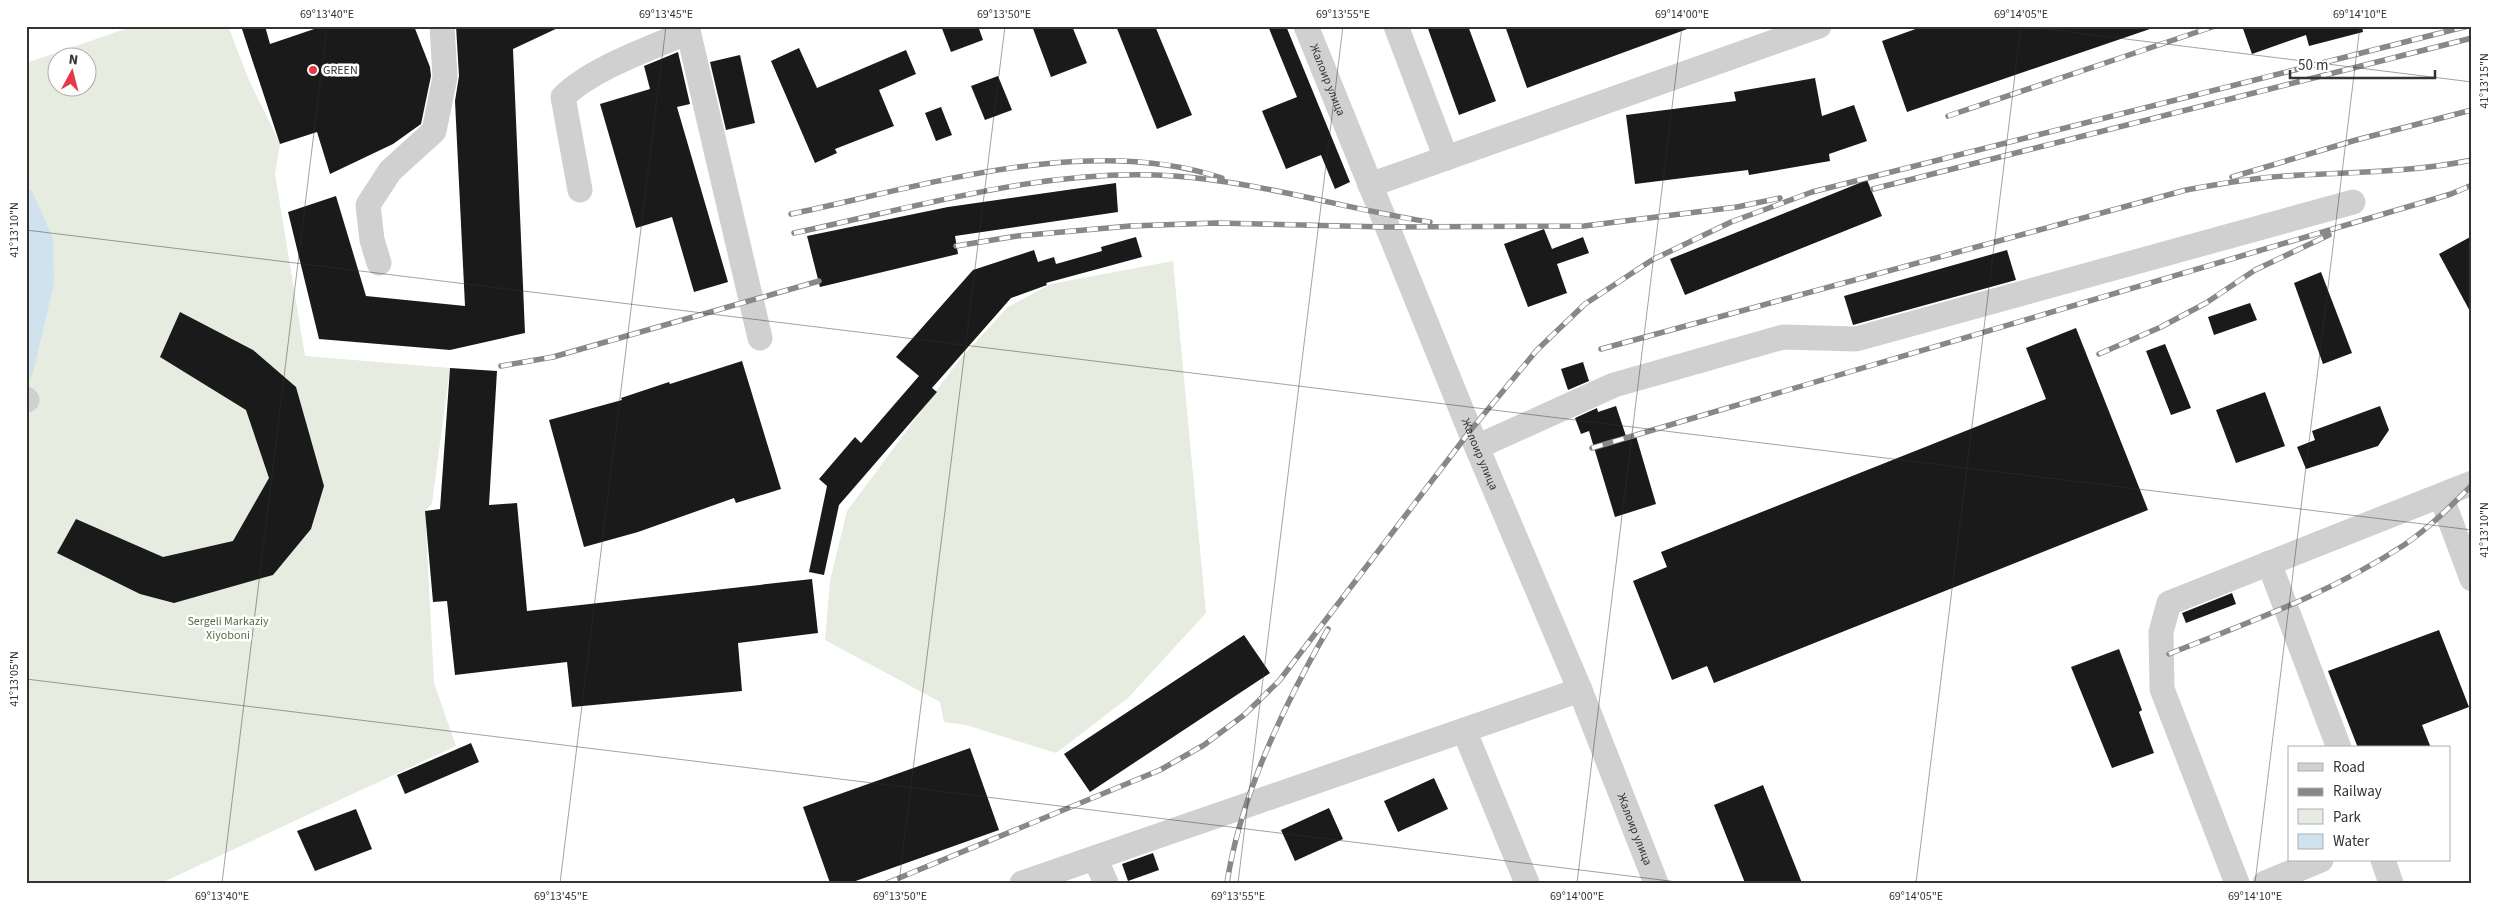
<svg xmlns="http://www.w3.org/2000/svg" width="2498" height="909" font-family="'Source Sans 3',sans-serif">
<style>
.green{fill:#e6ecdf;fill-rule:evenodd}
.water{fill:#cfe2ee}
.building{fill:#1a1a1a}
.lines{fill:none;stroke-linecap:round;stroke-linejoin:round}
.minor{stroke:#d0d0d0;stroke-width:25}
.rail-casing{stroke:#888;stroke-width:5.5}
.rail{stroke:#fff;stroke-width:4;stroke-dasharray:11;stroke-linecap:butt}
.ticks{fill:none;stroke:#333;stroke-width:1;stroke-opacity:0.45}
.poi-dot{fill:#e63946;stroke:#fff;stroke-width:2}
.labels{text-anchor:middle;stroke-width:5;stroke-linejoin:round;paint-order:stroke}
.poi-label{font-size:12px;fill:#333;stroke:#fff;text-anchor:start}
.street-label{font-size:12px;fill:#333;stroke:#fff}
.park-label{font-size:12px;fill:#56703f;stroke:#fff}
.neatline{fill:none;stroke:#333;stroke-width:2}
.ticks-label{font-size:12px;text-anchor:middle;fill:#333}
</style>
<rect width="100%" height="100%" fill="#fff"/>
<g class="green">
<path d="M134,26H228L249,80L280,144L275,174L305,356L450,368L432,503L425,511L434,683L456,746L161,883H26V385L33,374L54,285L32,192L26,187V63ZM58,58H88V88H58Z"/>
<path d="M1173,261L1206,613L1128,698L1056,753L966,725L944,722L940,702L825,640L830,581L847,511L960,359L1008,307L1051,284Z"/>
</g>
<path class="water" d="M26,187L32,191L53,238L54,285L33,374L26,385Z"/>
<g class="building">
<path d="M241,26H265L270,44L323,26H414L430,67L431,76L421,124L393,144L330,174L317,132L280,144Z"/>
<path d="M456,26H562L513,49L525,333L450,350L319,339L288,212L336,196L366,296L465,306L455,101L459,76Z"/>
<path d="M941,26H978L983,40L951,52Z"/>
<path d="M1032,26H1072L1087,63L1051,77Z"/>
<path d="M1116,26H1155L1192,115L1157,129Z"/>
<path d="M1268,26H1286L1350,182L1335,189L1321,155L1286,169L1262,111L1297,97Z"/>
<path d="M1427,26H1468L1496,101L1459,115Z"/>
<path d="M1505,26H1689L1690,28L1527,88Z"/>
<path d="M1924,26H2150V29L1907,112L1882,41Z"/>
<path d="M2242,26H2362L2363,32L2309,46L2306,35L2252,54Z"/>
<path d="M799,48L817,88L906,50L916,74L879,90L894,126L835,149L837,153L815,163L771,61Z"/>
<path d="M678,52L690,104L677,107L728,282L694,292L672,217L636,228L600,104L650,89L644,66Z"/>
<path d="M740,55L755,123L726,130L710,62Z"/>
<path d="M998,76L1012,110L985,120L971,86Z"/>
<path d="M1815,78L1822,116L1854,105L1867,141L1829,154L1830,161L1749,175L1748,170L1635,184L1626,115L1736,101L1734,92Z"/>
<path d="M941,107L952,135L936,141L925,113Z"/>
<path d="M1867,180L1882,216L1685,295L1670,259Z"/>
<path d="M1116,183L1118,212L955,236L958,254L820,287L807,236L948,207Z"/>
<path d="M1544,229L1552,249L1583,237L1589,253L1557,264L1567,293L1528,307L1504,244Z"/>
<path d="M2472,236V315L2439,254Z"/>
<path d="M1136,237L1142,257L1046,283L1047,285L1011,298L932,388L937,392L839,505L824,575L809,572L827,486L819,479L855,437L861,443L919,376L896,357L973,270L1034,250L1038,262L1054,257L1056,264L1102,251L1101,247Z"/>
<path d="M2007,250L2016,280L1853,325L1844,296Z"/>
<path d="M2321,272L2352,353L2323,364L2294,283Z"/>
<path d="M2250,303L2257,320L2214,335L2208,317Z"/>
<path d="M180,312L253,350L296,387L324,486L311,529L273,575L174,603L140,594L57,553L76,519L163,557L233,541L269,478L246,410L160,357Z"/>
<path d="M2076,328L2148,510L1714,683L1707,666L1672,680L1633,581L1667,567L1661,552L2046,399L2026,348Z"/>
<path d="M2165,344L2191,408L2171,415L2146,351Z"/>
<path d="M742,361L781,489L736,503L734,498L638,532L584,547L549,420L622,400L621,398L669,382L670,384Z"/>
<path d="M1583,362L1589,381L1568,390L1561,369Z"/>
<path d="M450,368L497,371L489,505L517,503L527,611L812,579L818,633L738,643L742,691L572,707L567,662L455,675L447,601L433,602L425,511L440,509Z"/>
<path d="M2265,392L2285,446L2236,463L2216,410Z"/>
<path d="M1616,406L1627,439L1636,436L1656,504L1615,517L1589,431L1581,434L1575,418L1597,408L1598,412Z"/>
<path d="M2380,406L2389,430L2378,446L2306,469L2297,447L2315,440L2312,431Z"/>
<path d="M2232,593L2236,604L2186,623L2182,613Z"/>
<path d="M2439,630L2469,707L2422,725L2431,748H2358L2328,671Z"/>
<path d="M1244,635L1270,673L1090,792L1064,754Z"/>
<path d="M2119,649L2142,710L2139,712L2154,753L2112,768L2071,667Z"/>
<path d="M471,743L479,762L405,794L397,775Z"/>
<path d="M970,748L999,830L850,883H830L803,807Z"/>
<path d="M1434,778L1448,809L1398,832L1384,801Z"/>
<path d="M1763,785L1802,883H1745L1714,805Z"/>
<path d="M1329,808L1343,839L1295,861L1281,830Z"/>
<path d="M356,809L372,849L315,871L297,831Z"/>
<path d="M1153,853L1159,870L1128,881L1122,864Z"/>
</g>
<g class="lines">
<g class="minor">
<path d="M687,26L760,338"/>
<path id="s1" d="M1306,26L1470,431L1580,690L1656,883"/>
<path d="M1396,26L1446,158"/>
<path d="M1370,185L1819,26"/>
<path d="M580,190L563,97C592,68 651,48 688,32"/>
<path d="M379,263L372,240L368,205L390,171L434,131L445,77L442,26"/>
<path d="M26,399L27,400"/>
<path d="M1477,447L1614,385L1783,337L1856,339L2353,202"/>
<path d="M2441,496L2472,579"/>
<path d="M2269,563L2339,748"/>
<path d="M1464,730L1527,883"/>
<path d="M1095,858L1106,883"/>
<path d="M2383,860L2391,883"/>
<path d="M1022,883L1580,690"/>
<path d="M2237,883L2162,689L2161,632L2169,603L2472,483"/>
<path d="M2265,883L2321,860"/>
</g>
<defs>
<g id="rail">
<path d="M1948,116L2215,26"/>
<path d="M2232,177L2356,140L2472,110"/>
<path d="M1873,189L2472,38"/>
<path d="M791,214C925,186 1088,133 1222,178"/>
<path d="M794,233C917,207 1048,167 1174,176C1261,182 1345,209 1430,222"/>
<path d="M956,246L1017,236L1130,226L1216,223L1387,227L1584,226L1737,207L1780,198"/>
<path d="M1601,349L2186,190C2219,184 2251,178 2285,176C2347,172 2410,173 2472,160"/>
<path d="M2099,354L2161,327L2206,303L2255,270L2329,235"/>
<path d="M501,366L553,357L819,281"/>
<path d="M1592,448L2451,194L2472,185"/>
<path d="M2169,654C2249,622 2331,593 2404,545C2429,528 2451,506 2472,485"/>
<path d="M887,883L1160,770L1204,745L1244,715L1279,681L1470,431L1537,350L1585,304L1652,260L1731,222L1812,192L2468,26"/>
<path d="M1227,883C1240,797 1285,703 1328,629"/>
</g>
</defs>
<use href="#rail" class="rail-casing"/>
<use href="#rail" class="rail"/>
</g>
<path class="ticks" d="M2021,26L2472,82M26,230L2472,530M26,679L1686,883M222,883L327,26M560,883L666,26M899,883L1005,26M1238,883L1343,26M1577,883L1682,26M1916,883L2021,26M2255,883L2360,26"/>
<circle class="poi-dot" cx="313" cy="70" r="5"/>
<g class="labels">
<g class="poi-label">
<text x="323" y="74">GREEN</text>
</g>
<g class="street-label">
<text dy="4" stroke="none"><textPath href="#s1" startOffset="58">Жалоир улица</textPath></text>
<text dy="4" stroke="none"><textPath href="#s1" startOffset="462">Жалоир улица</textPath></text>
<text dy="4" stroke="none"><textPath href="#s1" startOffset="868">Жалоир улица</textPath></text>
</g>
<g class="park-label">
<text x="228" y="625">Sergeli Markaziy<tspan x="228" dy="14">Xiyoboni</tspan></text>
</g>
</g>
<rect width="2498" height="909" fill="none" stroke="#ffffff" stroke-width="55"/>
<rect x="2288" y="746" width="162" height="115" fill="#ffffff" stroke="#adadad"/>
<rect x="2298" y="763" width="25" height="8" fill="#d0d0d0" stroke="#adadad"/>
<text x="2333" y="772" font-size="15" fill="#333333">Road</text>
<rect x="2298" y="788" width="25" height="8" fill="#888888" stroke="#adadad"/>
<text x="2333" y="796" font-size="15" fill="#333333">Railway</text>
<rect x="2298" y="809" width="25" height="15" fill="#e6ecdf" stroke="#adadad"/>
<text x="2333" y="822" font-size="15" fill="#333333">Park</text>
<rect x="2298" y="834" width="25" height="15" fill="#cfe2ee" stroke="#adadad"/>
<text x="2333" y="846" font-size="15" fill="#333333">Water</text>
<g transform="translate(72 72) rotate(7)"><circle r="24" fill="#ffffff" stroke="#adadad"/>
<path d="M0-4L9 19L0 12L-9 19Z" fill="#e63946"/>
<text y="-8" font-size="14" font-weight="bold" text-anchor="middle" fill="#333333">N</text>
</g>
<path d="M2290 70v8h145v-8" fill="none" stroke="#333333" stroke-width="2.5"/>
<text x="2298" y="70" font-size="15" fill="#333333" stroke="#ffffff" stroke-width="4" paint-order="stroke">50 m</text>
<rect x="28" y="28" width="2442" height="854" class="neatline"/>
<g class="ticks-label">
<text x="327" y="18">69°13'40"E</text>
<text x="666" y="18">69°13'45"E</text>
<text x="1004" y="18">69°13'50"E</text>
<text x="1343" y="18">69°13'55"E</text>
<text x="1682" y="18">69°14'00"E</text>
<text x="2021" y="18">69°14'05"E</text>
<text x="2360" y="18">69°14'10"E</text>
<text transform="translate(2484 81) rotate(-90)" y="4">41°13'15"N</text>
<text transform="translate(14 230) rotate(-90)" y="4">41°13'10"N</text>
<text transform="translate(2484 530) rotate(-90)" y="4">41°13'10"N</text>
<text transform="translate(14 679) rotate(-90)" y="4">41°13'05"N</text>
<text x="222" y="900">69°13'40"E</text>
<text x="561" y="900">69°13'45"E</text>
<text x="900" y="900">69°13'50"E</text>
<text x="1238" y="900">69°13'55"E</text>
<text x="1577" y="900">69°14'00"E</text>
<text x="1916" y="900">69°14'05"E</text>
<text x="2255" y="900">69°14'10"E</text>
</g>
</svg>
